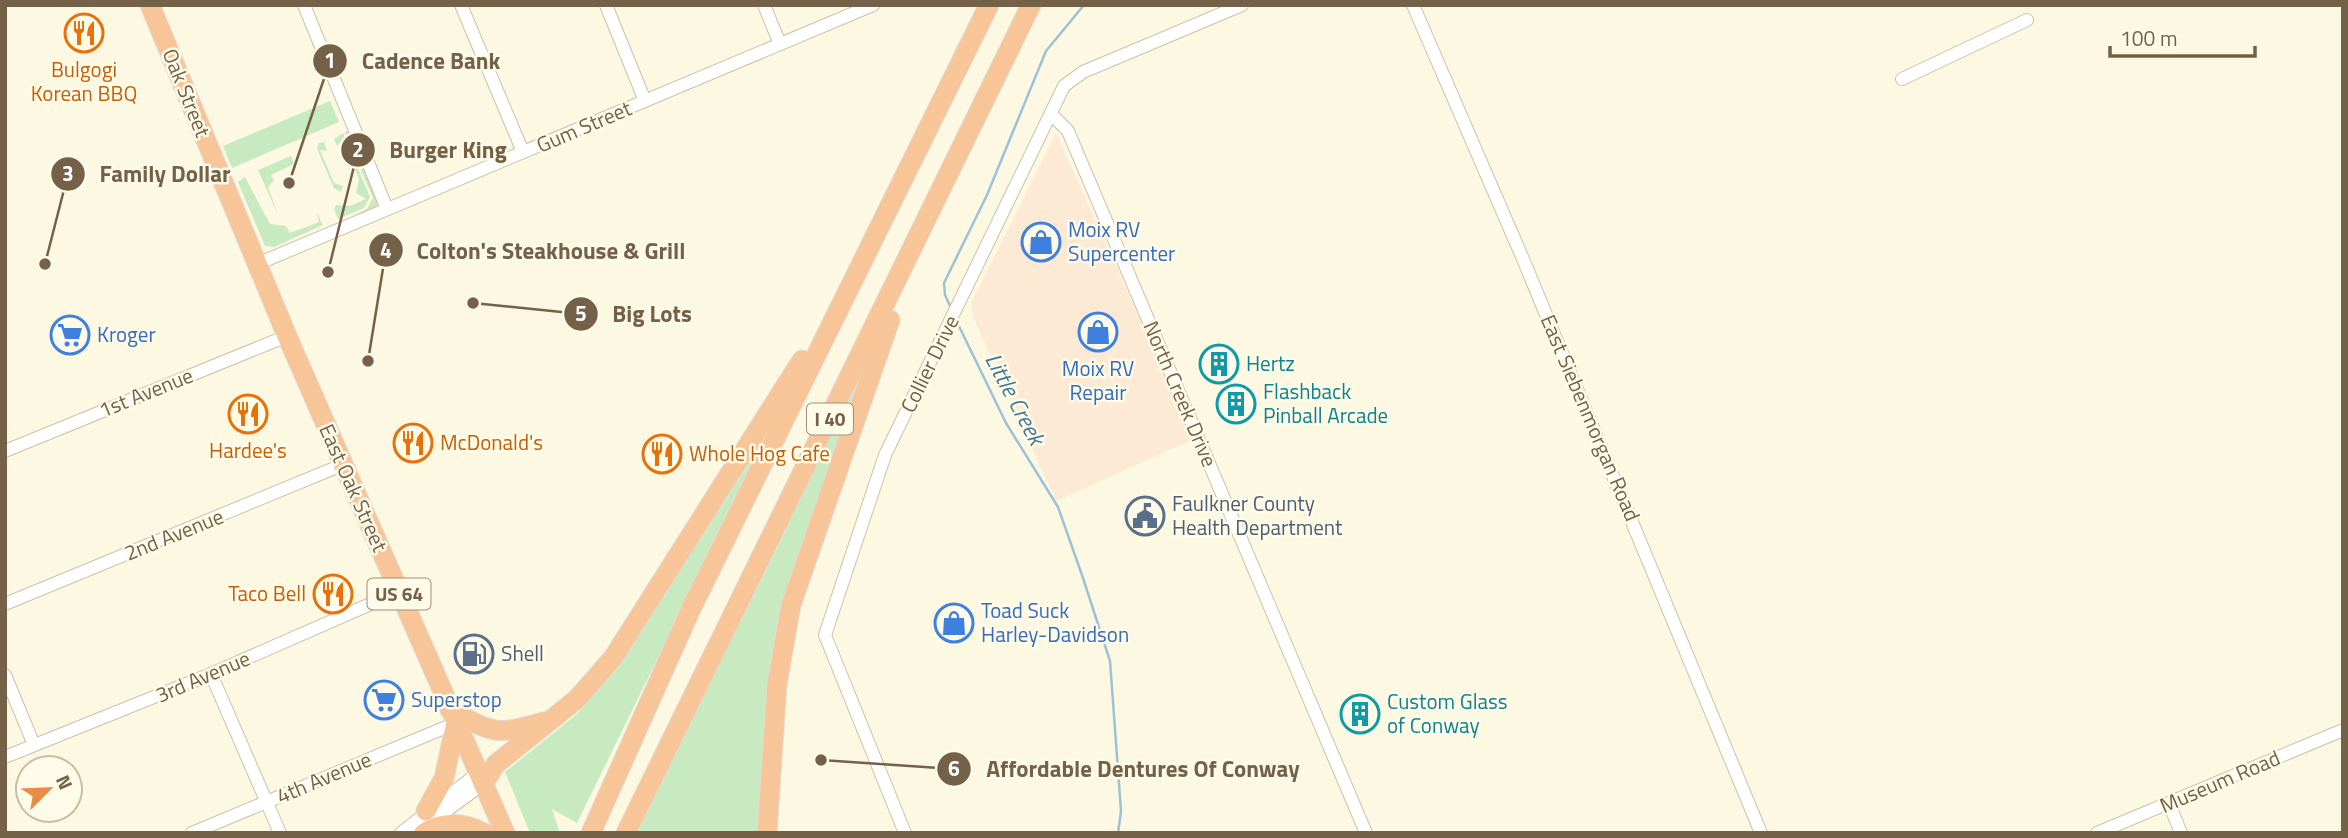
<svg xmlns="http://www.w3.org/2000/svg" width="2348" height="838" font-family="'Titillium Web',sans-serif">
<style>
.commercial{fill:#fdead5}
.green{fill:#c8eac1}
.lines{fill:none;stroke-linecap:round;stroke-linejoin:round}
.stream{stroke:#9dc2d8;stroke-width:2.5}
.minor-casing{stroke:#cec1a9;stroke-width:14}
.highway-casing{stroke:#e0dcd7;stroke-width:21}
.minor{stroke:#fff;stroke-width:12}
.highway{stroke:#f8c598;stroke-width:19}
.labels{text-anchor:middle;stroke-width:5;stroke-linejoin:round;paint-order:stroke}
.shield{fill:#fffbe9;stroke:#9e8f78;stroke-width:2}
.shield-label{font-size:19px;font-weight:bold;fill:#746148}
.food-label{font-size:21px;fill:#c56008;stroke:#fffbe9}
.street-label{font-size:21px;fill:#746148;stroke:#fffbe9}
.shop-label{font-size:21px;fill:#366cbe;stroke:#fffbe9;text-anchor:start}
.culture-label{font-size:21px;fill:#0d838f;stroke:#fffbe9;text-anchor:start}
.service-label{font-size:21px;fill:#4e5e75;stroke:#fffbe9;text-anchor:start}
.water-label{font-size:23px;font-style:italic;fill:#477996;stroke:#fffbe9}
.leader{fill:none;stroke:#746148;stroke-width:2.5}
.callout-dot{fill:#746148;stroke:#fffbe9;stroke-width:2.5}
.mark-label{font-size:21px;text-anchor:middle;font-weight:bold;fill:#fff}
.callout-label{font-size:23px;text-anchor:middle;font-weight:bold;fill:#746148;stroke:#fffbe9;stroke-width:5;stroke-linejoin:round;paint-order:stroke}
</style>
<rect width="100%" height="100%" fill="#fcf8e2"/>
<path class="commercial" d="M1056,133L1194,439L1056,501L973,317L971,303Z"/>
<g class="green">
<path d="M330,101L339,122L232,168L223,146Z"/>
<path d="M348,131L380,202L374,209L343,221L367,209L373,198L345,132Z"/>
<path d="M343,133L370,197L364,208L338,219L334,209L336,205L350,206L366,199L356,193L359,179L342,140L337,146L334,139Z"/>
<path d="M324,142L327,151L320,150L334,183L343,186L341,192L334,188L317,149L319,143Z"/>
<path d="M291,156L294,164L271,175L274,180L268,187L278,215L258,170Z"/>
<path d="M245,177L270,224L286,226L290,233L319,222L316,212L323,225L274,247L265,246L238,182Z"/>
<path d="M871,353L791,575L773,649L759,833H637Z"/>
<path d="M781,406L577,823L552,809L560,833H530L505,772L577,714L622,660Z"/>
</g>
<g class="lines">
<g class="stream">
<path d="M951,308L945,295L944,283L987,195L1046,51L1084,5"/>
<path d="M956,320L1006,423L1058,507L1083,578L1110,661L1121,811L1118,833"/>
</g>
<defs>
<g id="minor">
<path d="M304,5L387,209"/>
<path d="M461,5L523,152"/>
<path d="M606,5L645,101"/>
<path d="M764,5L780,44"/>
<path d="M1413,5L1523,259L1761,833"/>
<path d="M1902,79L2027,20"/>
<path d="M1051,114L1068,131L1366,833"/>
<path d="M257,264L873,5"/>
<path d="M5,451L287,336"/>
<path d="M5,604L342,465"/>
<path d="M211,674L280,833"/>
<path d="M5,675L34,745"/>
<path d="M5,757L211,674L398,592"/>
<path d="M2169,803L2181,833"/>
<path d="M424,827L483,784"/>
<path d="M192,833L456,723"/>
<path d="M401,833L478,773"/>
<path d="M905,833L825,635L885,455L1064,86L1083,72L1242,5"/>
<path d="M2097,833L2343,730"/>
</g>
<g id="highway">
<path d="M150,5L287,336L505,833"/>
<path d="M450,710C494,733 494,736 543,722"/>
<path d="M483,784L496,764L577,699L613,658L802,360"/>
<path d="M426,811L444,778L456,723"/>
<path d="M424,833C445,820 464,822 484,833"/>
<path d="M591,833L691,609L989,5"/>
<path d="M626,833L1031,5"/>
<path d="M767,833L777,684L791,605L890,320"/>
</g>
</defs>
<use href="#minor" class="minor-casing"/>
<use href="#highway" class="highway-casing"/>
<use href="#minor" class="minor"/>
<use href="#highway" class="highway"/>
</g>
<defs>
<symbol id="restaurant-ring" viewBox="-11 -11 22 22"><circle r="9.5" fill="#fffbe9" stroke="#e8710a" stroke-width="1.5"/><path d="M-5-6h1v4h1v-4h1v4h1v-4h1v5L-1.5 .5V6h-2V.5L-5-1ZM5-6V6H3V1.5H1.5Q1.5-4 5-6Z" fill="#e8710a"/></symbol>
<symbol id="shop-ring" viewBox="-11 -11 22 22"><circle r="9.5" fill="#fffbe9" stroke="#3f7fe0" stroke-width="1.5"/><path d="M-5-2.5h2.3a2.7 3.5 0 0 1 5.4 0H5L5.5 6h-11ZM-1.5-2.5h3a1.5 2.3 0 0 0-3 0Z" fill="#3f7fe0"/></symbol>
<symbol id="supermarket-ring" viewBox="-11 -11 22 22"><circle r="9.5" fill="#fffbe9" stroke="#3f7fe0" stroke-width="1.5"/><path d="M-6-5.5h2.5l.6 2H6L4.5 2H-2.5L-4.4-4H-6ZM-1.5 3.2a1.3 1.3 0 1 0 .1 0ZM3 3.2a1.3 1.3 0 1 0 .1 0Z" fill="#3f7fe0"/></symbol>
<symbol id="building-ring" viewBox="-11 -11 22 22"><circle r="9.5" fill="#fffbe9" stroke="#0f9aa8" stroke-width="1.5"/><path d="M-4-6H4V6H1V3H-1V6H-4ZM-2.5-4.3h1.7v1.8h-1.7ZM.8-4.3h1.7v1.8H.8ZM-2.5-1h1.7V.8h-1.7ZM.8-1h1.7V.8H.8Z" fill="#0f9aa8"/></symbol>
<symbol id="civic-ring" viewBox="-11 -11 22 22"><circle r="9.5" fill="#fffbe9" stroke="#5c6f8a" stroke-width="1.5"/><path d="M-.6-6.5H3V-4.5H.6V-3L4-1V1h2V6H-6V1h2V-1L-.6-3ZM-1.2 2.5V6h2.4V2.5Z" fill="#5c6f8a"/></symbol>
<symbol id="fuel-ring" viewBox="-11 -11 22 22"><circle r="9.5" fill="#fffbe9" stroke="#5c6f8a" stroke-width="1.5"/><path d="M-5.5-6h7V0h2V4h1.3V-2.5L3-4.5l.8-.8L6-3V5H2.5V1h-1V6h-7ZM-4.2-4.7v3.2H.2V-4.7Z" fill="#5c6f8a"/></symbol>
</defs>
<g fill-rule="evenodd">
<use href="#restaurant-ring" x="62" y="11" width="44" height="44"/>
<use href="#shop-ring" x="1019" y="220" width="44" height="44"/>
<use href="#shop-ring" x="1076" y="310" width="44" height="44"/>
<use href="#supermarket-ring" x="48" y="313" width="44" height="44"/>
<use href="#building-ring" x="1197" y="342" width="44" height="44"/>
<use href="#building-ring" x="1214" y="382" width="44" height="44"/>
<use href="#restaurant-ring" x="226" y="392" width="44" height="44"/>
<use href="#restaurant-ring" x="391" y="421" width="44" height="44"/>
<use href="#restaurant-ring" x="640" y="432" width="44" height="44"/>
<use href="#civic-ring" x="1123" y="494" width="44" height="44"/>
<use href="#restaurant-ring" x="311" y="572" width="44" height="44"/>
<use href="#shop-ring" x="932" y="601" width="44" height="44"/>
<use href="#fuel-ring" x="452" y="632" width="44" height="44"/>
<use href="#supermarket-ring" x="362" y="678" width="44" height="44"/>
<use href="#building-ring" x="1338" y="692" width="44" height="44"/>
</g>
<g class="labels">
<g class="shield">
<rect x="807" y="403.5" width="46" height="31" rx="5"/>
<rect x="367.5" y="578.5" width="63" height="31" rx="5"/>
</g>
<g class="shield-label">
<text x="830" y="426">I 40</text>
<text x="399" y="601">US 64</text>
</g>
<g class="food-label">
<text x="84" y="77">Bulgogi<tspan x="84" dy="24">Korean BBQ</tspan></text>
<text x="440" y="450" text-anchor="start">McDonald's</text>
<text x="248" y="458">Hardee's</text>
<text x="689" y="461" text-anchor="start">Whole Hog Cafe</text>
<text x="306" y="601" text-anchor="end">Taco Bell</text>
</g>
<g class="street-label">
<text transform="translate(186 93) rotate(68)" y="7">Oak Street</text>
<text transform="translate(584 127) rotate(-23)" y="7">Gum Street</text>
<text transform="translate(930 364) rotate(-64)" y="7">Collier Drive</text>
<text transform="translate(146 393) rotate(-22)" y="7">1st Avenue</text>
<text transform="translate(1180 394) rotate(67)" y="7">North Creek Drive</text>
<text transform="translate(1590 418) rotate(67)" y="7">East Siebenmorgan Road</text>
<text transform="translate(353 488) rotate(66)" y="7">East Oak Street</text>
<text transform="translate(174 535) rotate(-22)" y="7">2nd Avenue</text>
<text transform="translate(203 677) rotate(-23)" y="7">3rd Avenue</text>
<text transform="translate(324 778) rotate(-23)" y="7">4th Avenue</text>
<text transform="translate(2220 782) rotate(-23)" y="7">Museum Road</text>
</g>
<g class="shop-label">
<text x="1068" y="237">Moix RV<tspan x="1068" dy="24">Supercenter</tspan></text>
<text x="97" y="342">Kroger</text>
<text x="1098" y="376" text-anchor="middle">Moix RV<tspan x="1098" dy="24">Repair</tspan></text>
<text x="981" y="618">Toad Suck<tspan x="981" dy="24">Harley-Davidson</tspan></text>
<text x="411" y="707">Superstop</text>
</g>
<g class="culture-label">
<text x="1246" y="371">Hertz</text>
<text x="1263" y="399">Flashback<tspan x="1263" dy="24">Pinball Arcade</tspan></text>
<text x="1387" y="709">Custom Glass<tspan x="1387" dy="24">of Conway</tspan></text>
</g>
<g class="service-label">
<text x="1172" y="511">Faulkner County<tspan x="1172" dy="24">Health Department</tspan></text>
<text x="501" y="661">Shell</text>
</g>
<g class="water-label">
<text transform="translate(1015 399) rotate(62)" y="8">Little Creek</text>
</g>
</g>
<path class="leader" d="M289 183L330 61M328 272L358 150M45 264L68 174M368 361L386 250M473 303L581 314M821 760L954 769"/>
<g class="callout-dot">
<circle cx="289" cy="183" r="7"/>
<circle cx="328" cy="272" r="7"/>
<circle cx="45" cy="264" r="7"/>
<circle cx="368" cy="361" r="7"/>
<circle cx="473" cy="303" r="7"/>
<circle cx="821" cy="760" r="7"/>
<circle cx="330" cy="61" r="18"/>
<circle cx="358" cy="150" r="18"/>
<circle cx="68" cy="174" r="18"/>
<circle cx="386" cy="250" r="18"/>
<circle cx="581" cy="314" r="18"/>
<circle cx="954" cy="769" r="18"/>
</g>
<g class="mark-label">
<text x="330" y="68">1</text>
<text x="358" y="157">2</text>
<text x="68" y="181">3</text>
<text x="386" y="258">4</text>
<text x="581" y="321">5</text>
<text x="954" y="776">6</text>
</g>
<g class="callout-label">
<text x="431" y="69">Cadence Bank</text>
<text x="448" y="158">Burger King</text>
<text x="165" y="182">Family Dollar</text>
<text x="551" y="259">Colton's Steakhouse &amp; Grill</text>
<text x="652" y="322">Big Lots</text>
<text x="1143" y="777">Affordable Dentures Of Conway</text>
</g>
<rect width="2348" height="838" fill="none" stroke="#746148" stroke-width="14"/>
<g transform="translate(49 789) rotate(66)"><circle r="33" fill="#fffbe9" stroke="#c7bda9" stroke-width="2"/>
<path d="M0-5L12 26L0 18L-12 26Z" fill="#e98d45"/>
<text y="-10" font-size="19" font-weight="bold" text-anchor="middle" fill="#746148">N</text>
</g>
<path d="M2110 46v10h145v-10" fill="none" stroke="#746148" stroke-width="3.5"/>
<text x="2120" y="46" font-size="21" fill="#746148" stroke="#fffbe9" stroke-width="5" paint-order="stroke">100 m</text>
</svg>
